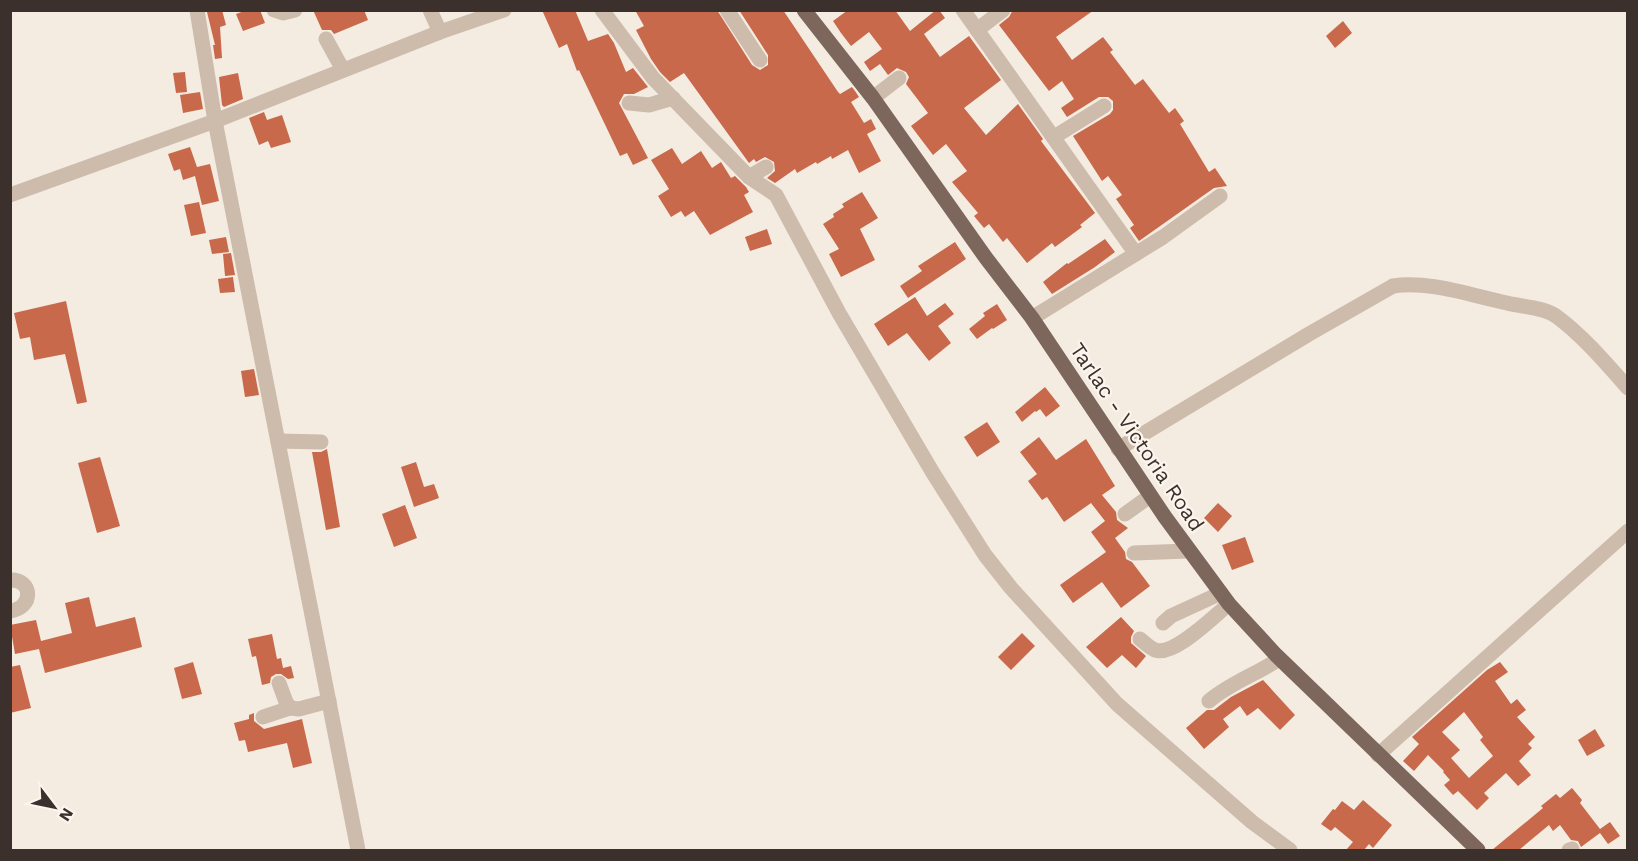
<svg xmlns="http://www.w3.org/2000/svg" width="1638" height="861" font-family="'Work Sans',sans-serif">
<style>
.building{fill:#c8694b;fill-rule:evenodd}
.lines{fill:none;stroke-linecap:round;stroke-linejoin:round}
.minor{stroke:#cdbbac;stroke-width:15}
.major{stroke:#7d675c;stroke-width:15}
.labels{text-anchor:middle;stroke-width:4.5;stroke-linejoin:round;paint-order:stroke}
.street-label{font-size:21px;fill:#3b302b;stroke:#fbf5ee}
</style>
<rect width="100%" height="100%" fill="#f4ebe1"/>
<g class="building">
<path d="M212,10H222L226,25L220,27L222,58L215,59L213,45H215L207,12Z"/>
<path d="M247,10H260L265,23L243,31L236,14Z"/>
<path d="M313,10H364L368,20L334,34L331,30H322Z"/>
<path d="M542,10H575L588,41L608,34L614,43L626,72L633,68L648,87L634,94H624L619,103L648,158L633,165L627,153L620,156L579,70L577,71L567,44L559,48Z"/>
<path d="M635,10H717L752,65L760,70L768,65V55L739,10H783L838,92L840,94L852,87L855,91L859,97L851,102L864,123L871,119L876,129L867,134L881,161L859,173L848,150L832,159L831,156L817,164L816,162L797,173L795,169L775,183L767,178L775,171L774,162L765,157L756,162L754,159L749,163L684,73L670,82L660,72L651,59L636,30L644,26Z"/>
<path d="M848,10H895L910,31L936,10H939L945,18L924,34L940,57L969,36L1001,80L964,108L986,135L1018,104L1043,139L1041,141L1095,213L1080,225L1082,227L1055,247L1052,243L1027,263L1007,238L1003,242L989,224L984,228L974,216L978,213L952,182L967,171L946,144L933,155L911,126L928,113L906,84L909,77L906,72L897,68L888,75L880,64L870,71L864,62L882,49L869,32L851,46L841,33L833,21Z"/>
<path d="M1013,10H1094L1056,37L1072,60L1103,37L1113,50L1110,52L1135,85L1143,79L1169,113L1175,108L1184,121L1180,124L1209,172L1215,168L1227,186L1214,188L1139,241L1130,228L1134,225L1116,199L1122,195L1108,176L1102,181L1073,136L1110,114L1113,110V101L1108,97H1099L1067,117L1061,108L1074,99L1062,81L1049,91L999,25L1009,17Z"/>
<path d="M1343,21L1352,33L1335,48L1326,36Z"/>
<path d="M185,72L187,92L176,93L173,73Z"/>
<path d="M238,73L243,99L224,107L222,105L219,77Z"/>
<path d="M200,92L203,109L183,113L180,95Z"/>
<path d="M264,112L267,120L282,115L291,142L271,148L268,141L259,145L249,118Z"/>
<path d="M190,147L197,167L210,164L219,201L202,205L195,176L183,180L180,169L174,171L168,154Z"/>
<path d="M672,148L682,164L701,151L712,168L721,162L731,178L735,176L746,187L749,192L744,195L753,212L710,235L694,211L685,217L681,211L671,217L658,196L669,189L651,160Z"/>
<path d="M862,192L878,218L860,229L875,260L841,277L829,254L839,249L823,224L834,217L833,214L844,207L842,204Z"/>
<path d="M199,202L206,233L191,236L184,205Z"/>
<path d="M767,229L772,244L750,251L745,237Z"/>
<path d="M226,237L229,252L212,254L209,240Z"/>
<path d="M1105,239L1115,252L1095,267L1052,294L1043,282L1067,263L1068,264Z"/>
<path d="M955,242L966,259L908,298L900,286L922,271L918,266Z"/>
<path d="M231,253L235,275L225,276L223,254Z"/>
<path d="M233,277L235,292L220,293L218,279Z"/>
<path d="M915,297L927,316L945,303L954,314L938,326L951,343L929,361L907,333L888,346L874,324Z"/>
<path d="M66,301L87,402L77,404L65,354L34,360L30,337L20,339L14,313Z"/>
<path d="M997,304L1007,320L993,329L992,328L977,339L969,329L985,316L983,313Z"/>
<path d="M254,369L259,395L245,397L241,371Z"/>
<path d="M1045,387L1060,406L1046,417L1040,409L1036,412L1035,411L1022,422L1015,412Z"/>
<path d="M987,422L1000,442L977,457L964,437Z"/>
<path d="M1039,437L1056,460L1086,439L1115,486L1102,495L1116,512L1117,520L1128,528L1115,538L1125,552L1126,559L1132,562L1150,586L1121,608L1102,582L1073,603L1060,585L1106,552L1091,532L1105,521L1091,503L1064,522L1047,497L1042,500L1028,481L1037,474L1020,452Z"/>
<path d="M327,449L340,527L326,530L312,452H321Z"/>
<path d="M100,457L120,526L97,533L78,463Z"/>
<path d="M416,462L424,487L434,484L439,498L414,507L401,467Z"/>
<path d="M1218,503L1232,516L1218,532L1204,518Z"/>
<path d="M405,505L417,538L394,547L382,514Z"/>
<path d="M1245,537L1254,562L1232,570L1222,545Z"/>
<path d="M89,597L96,627L135,617L142,647L45,673L39,649L15,654L10,625L36,620L41,641L72,633L65,603Z"/>
<path d="M1121,617L1134,631L1131,637V643L1146,656L1136,668L1122,655L1107,668L1086,647Z"/>
<path d="M1022,633L1035,646L1011,670L998,657Z"/>
<path d="M272,634L277,659L281,658L283,668L291,666L294,678L288,679L281,674H276L271,677L270,683L262,685L256,656L252,657L248,639Z"/>
<path d="M193,662L202,694L182,699L174,668Z"/>
<path d="M1500,662L1508,672L1495,681L1511,704L1517,699L1526,710L1517,717L1535,737L1528,744L1532,748L1519,761L1531,775L1518,786L1506,773L1484,793L1489,798L1477,810L1458,791L1453,795L1444,785L1450,780L1443,772L1444,771L1428,755L1414,771L1403,761L1419,744L1412,737L1487,670ZM1464,712L1483,737L1480,740L1493,756L1469,778L1451,758L1460,750L1442,732Z"/>
<path d="M20,665L31,708L10,713V667Z"/>
<path d="M1263,680L1295,715L1280,730L1258,708L1247,716L1240,706L1223,719L1229,727L1204,749L1186,728L1207,710H1214L1231,697Z"/>
<path d="M254,713V721L264,729L302,719L312,763L293,768L287,743L248,752L245,740L239,741L234,723L249,719V715Z"/>
<path d="M1595,729L1605,746L1587,756L1578,740Z"/>
<path d="M1572,788L1582,800L1580,803L1600,829L1610,822L1620,836L1608,844L1600,833L1581,847L1578,841L1571,840L1560,825L1553,831L1549,825L1519,850H1492L1543,808L1541,806L1556,794L1560,798Z"/>
<path d="M1363,800L1392,825L1373,848L1369,844L1364,850H1346L1353,842L1335,827L1331,831L1321,824L1333,809L1335,810L1342,801L1354,810Z"/>
</g>
<g class="lines">
<g class="minor">
<path d="M197,10L215,121L358,850"/>
<path d="M274,10L283,13L295,10"/>
<path d="M430,10L440,32"/>
<path d="M602,10L653,78L749,177L776,195L839,313L933,473L985,555L1011,588L1117,704L1252,822L1290,850"/>
<path d="M727,10L760,60"/>
<path d="M963,10L1136,254"/>
<path d="M977,30L1003,10"/>
<path d="M326,39L343,70"/>
<path d="M873,98L899,78"/>
<path d="M629,103L649,105L673,98"/>
<path d="M1054,137L1104,106"/>
<path d="M749,177L766,167"/>
<path d="M10,195L215,121L440,32L504,10"/>
<path d="M1032,318L1163,237L1220,196"/>
<path d="M278,441L321,442"/>
<path d="M1118,449L1309,334L1393,286C1428,280 1473,296 1507,303C1522,307 1543,307 1556,316C1582,335 1606,363 1628,388"/>
<path d="M1125,514L1150,496"/>
<path d="M1134,553L1188,551"/>
<path d="M10,580C33,579 34,608 10,611"/>
<path d="M1163,623L1171,616L1221,593"/>
<path d="M1140,639C1145,643 1150,648 1155,650C1174,657 1214,616 1229,604"/>
<path d="M279,683L286,702L290,708L299,709L329,701"/>
<path d="M1209,701C1230,683 1257,674 1279,659"/>
<path d="M263,717L290,708"/>
<path d="M1378,755L1628,531"/>
<path d="M1569,850L1572,849"/>
</g>
<path class="major" d="M804,10L873,98L986,258L1032,318L1165,517L1229,604L1276,655L1478,850"/>
</g>
<g class="labels">
<g class="street-label">
<text transform="translate(1137 437) rotate(56)" y="7">Tarlac - Victoria Road</text>
</g>
</g>
<rect width="1638" height="861" fill="none" stroke="#3b302b" stroke-width="24"/>
<g transform="translate(54 807) rotate(122)" stroke="#fbf5ee" stroke-width="4.5" paint-order="stroke">
<path d="M0-4.5L10 22L0 15L-10 22Z" fill="#3b302b"/>
<text y="-9" font-size="16" font-weight="bold" text-anchor="middle" fill="#3b302b">N</text>
</g>
</svg>
